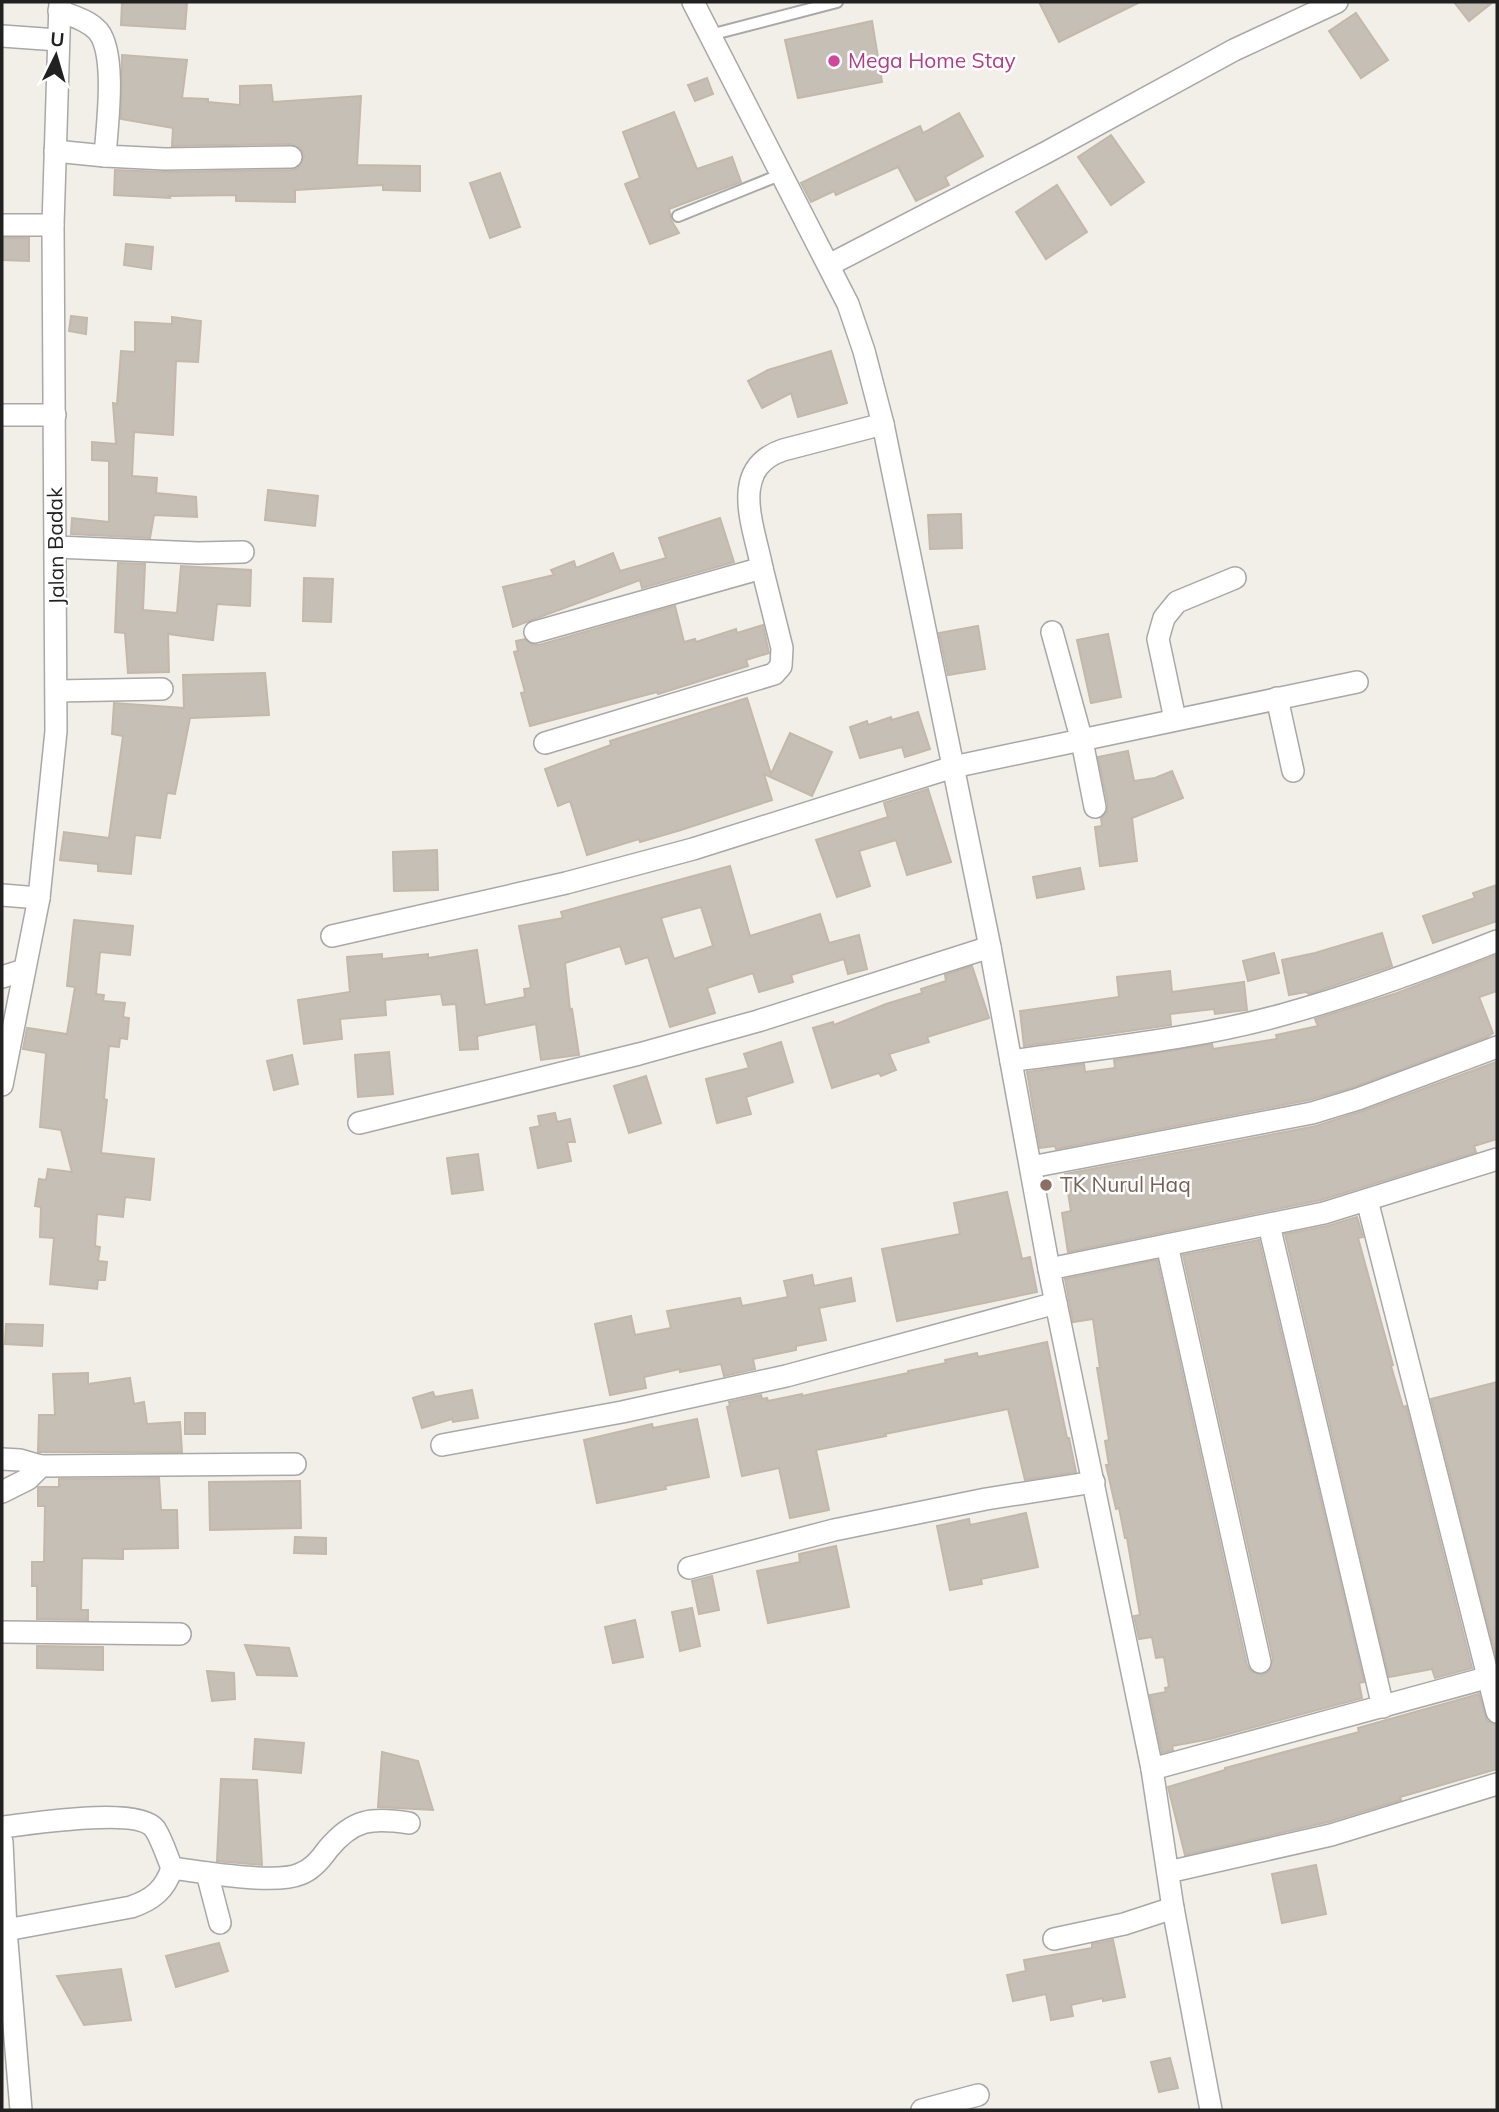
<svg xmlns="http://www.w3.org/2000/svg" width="1499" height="2112" font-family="Mulish,sans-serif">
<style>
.building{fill:#c6bfb6;stroke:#c3b8a9;stroke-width:2;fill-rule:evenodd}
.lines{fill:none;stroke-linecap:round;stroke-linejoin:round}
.lane-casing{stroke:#a8a8a8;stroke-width:14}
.street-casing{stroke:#a8a8a8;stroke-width:24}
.lane{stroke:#fff;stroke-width:10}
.street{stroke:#fff;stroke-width:21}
.hotel-dot{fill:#d1479c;stroke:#fff;stroke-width:2.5}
.education-dot{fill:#8d6e63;stroke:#fff;stroke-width:2.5}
.labels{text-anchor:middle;stroke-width:5;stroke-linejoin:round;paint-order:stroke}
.hotel-label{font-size:21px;fill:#b23c85;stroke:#fff;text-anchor:start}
.street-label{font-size:21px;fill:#212121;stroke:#fff}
.education-label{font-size:21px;fill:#785e54;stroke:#fff;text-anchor:start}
</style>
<rect width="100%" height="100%" fill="#f1efe7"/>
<g class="building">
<path d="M122,2H187L185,29L121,25Z"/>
<path d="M1039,2H1140L1059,42Z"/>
<path d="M1454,2H1493L1469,21Z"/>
<path d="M1356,13L1388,60L1361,78L1329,31Z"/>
<path d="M872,21L882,82L798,98L785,40Z"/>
<path d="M122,55L187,60L182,98L208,99V102L240,105V86L271,85L273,102L361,96L357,165L420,166V191L383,190V185L295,190V202L236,201V195L169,196L170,198L114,195L115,170L165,172L291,170L298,168L304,157L302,150L291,144L172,146L173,128L121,119Z"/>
<path d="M707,78L713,94L695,101L688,85Z"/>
<path d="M674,112L697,169L732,157L741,182L669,209L671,220L679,233L650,244L625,184L640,178L623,132Z"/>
<path d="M959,113L983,156L945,177L949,185L916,201L898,167L836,195L834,191L811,202L801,183L920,126L923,133Z"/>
<path d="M1111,135L1144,182L1111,205L1078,157Z"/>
<path d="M500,173L520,227L490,238L470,183Z"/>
<path d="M1057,185L1087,232L1046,259L1016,212Z"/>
<path d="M2,238H29V261L2,260Z"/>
<path d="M126,244L153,247L151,269L124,265Z"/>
<path d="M71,316L87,318L86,334L69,331Z"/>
<path d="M172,317L201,321L198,362L176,361L173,435L134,432L132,476L157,478L156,493L196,497L197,517L154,515L150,538L71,534L72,518L109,522V461L92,460V442L116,444L113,403L117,404L121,351L135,352V322L172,324Z"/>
<path d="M831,351L847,403L798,417L791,393L762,408L748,381L768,370Z"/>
<path d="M268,490L318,496L315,526L265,520Z"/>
<path d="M961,514L962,548L930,549L928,515Z"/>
<path d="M720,518L734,562L642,588L640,580L513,627L503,587L554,575L551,570L574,561L576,568L613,553L620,571L666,558L659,538Z"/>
<path d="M118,563L145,564L143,610L177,613L181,566L251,570L250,606L217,604L213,640L168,634L169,672L128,673L125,633L115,632Z"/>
<path d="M304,578L333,579L331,622L303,621Z"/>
<path d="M675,606L684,642L695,639L696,642L736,629L737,633L763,625L769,653L746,660L748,666L658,694L657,692L530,726L521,693L525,692L514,652L518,651L516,641L525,639L531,644L539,645Z"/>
<path d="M978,626L985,669L948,675L939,633Z"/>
<path d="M1108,634L1121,697L1091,703L1077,640Z"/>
<path d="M265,673L269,715L190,718L175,794L167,793L160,838L135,835L131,874L98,871V864L60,860L64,832L109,838L123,736L112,734L114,703L184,708L183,675Z"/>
<path d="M747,698L771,774L790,733L832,752L812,796L764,774L772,800L681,830L640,842L639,839L587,855L570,801L558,806L545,769L611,745L610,741Z"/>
<path d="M918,712L930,749L905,757L902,747L860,758L850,727L867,721L868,725L891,717L892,720Z"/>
<path d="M1128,751L1134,781L1155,778L1172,771L1183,798L1132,818L1137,861L1100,866L1095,827L1102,826L1101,818L1107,812L1108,805L1098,757Z"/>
<path d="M928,789L951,862L907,875L896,840L859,851L870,886L837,897L816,840L888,817L884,803Z"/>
<path d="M437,850L438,890L394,891L393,852Z"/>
<path d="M730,866L750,936L820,914L829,943L859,935L867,969L848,974L844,959L791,975L793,982L759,992L753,973L707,988L715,1013L670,1027L648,957L626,964L620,946L565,963L570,1010L572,1009L579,1055L541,1060L536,1024L477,1036L478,1049L460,1050L456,1004L443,1005L441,994L385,1000L386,1015L340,1019L342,1039L304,1044L298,1000L350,992L347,957L382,954V959L428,954V958L477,950L485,1005L525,997L524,989L531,988L519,926L563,918L561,912ZM701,907L713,946L674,959L661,918Z"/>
<path d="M1080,868L1084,889L1037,898L1033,877Z"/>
<path d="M1497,885V921L1433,943L1423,916L1475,898L1473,893Z"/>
<path d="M74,920L133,926L130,955L100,952L96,994L104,995L103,1001L125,1003L123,1017L129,1018L127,1039L120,1038L119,1047L109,1046L104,1099L107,1100L101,1153L154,1159L150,1200L125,1197L123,1217L97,1214L95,1246L100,1247L98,1261L107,1262L105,1280H98L97,1289L50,1284L54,1238L40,1237L41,1207L35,1206L39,1179L46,1180L48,1169L72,1172L61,1130L40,1127L46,1053L23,1049L27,1028L67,1034L75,987L67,986Z"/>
<path d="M1382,933L1392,966L1309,994L1306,992L1289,995L1282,960L1315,953Z"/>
<path d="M1274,953L1279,973L1248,981L1243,961Z"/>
<path d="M1497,955V991L1479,997L1493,1033L1487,1037L1354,1087L1309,1100L1056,1149L1055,1146L1040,1148L1027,1072L1084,1064L1085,1072L1115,1068L1114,1060L1212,1044L1213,1049L1277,1039L1276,1035L1318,1026L1315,1019L1397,993Z"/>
<path d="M972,966L989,1018L927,1037L929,1042L889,1054L896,1070L881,1076L879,1073L832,1088L813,1028L833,1022L834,1025L886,1004L922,993L921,989L946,981L945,975Z"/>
<path d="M1170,971L1172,992L1244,982L1247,1010L1215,1014L1214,1009L1170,1014L1171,1025L1024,1046L1020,1011L1119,997L1117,977Z"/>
<path d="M781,1042L793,1082L746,1097L751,1114L717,1123L706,1079L749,1068L744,1054Z"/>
<path d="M389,1052L393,1094L358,1097L355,1055Z"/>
<path d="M292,1055L298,1084L274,1090L267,1061Z"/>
<path d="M1496,1062L1497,1139L1474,1146L1476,1152L1321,1200L1068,1252L1062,1213L1071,1211L1065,1174L1316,1126L1363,1111Z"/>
<path d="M646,1076L661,1123L629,1133L614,1086Z"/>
<path d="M555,1113L557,1122L570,1119L575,1142H567L571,1161L538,1168L530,1128L540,1126L538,1116Z"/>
<path d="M478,1154L483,1190L452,1194L447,1158Z"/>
<path d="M1007,1192L1022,1259L1030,1257L1037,1292L897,1321L882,1249L960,1234L954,1203Z"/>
<path d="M1357,1217L1363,1237L1358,1238L1393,1365L1391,1366L1403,1407L1406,1406L1472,1668L1435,1678L1432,1669L1389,1677L1285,1234L1327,1226Z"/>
<path d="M1259,1240L1364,1682L1359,1683L1362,1698L1210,1739L1172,1746L1173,1750L1162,1753L1150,1695L1166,1692L1165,1688L1169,1687L1164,1657L1156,1658L1152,1637L1139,1639L1134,1616L1140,1615L1127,1538H1125L1119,1508L1116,1509L1106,1465H1109L1105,1441L1109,1440L1097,1368H1100L1093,1319L1073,1322L1065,1279L1157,1260L1247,1665L1251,1671L1262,1675L1269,1671L1273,1659L1183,1255Z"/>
<path d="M812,1275L814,1286L851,1278L855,1301L819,1308L826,1340L796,1346V1350L753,1359L755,1369L724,1376L721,1364L680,1372V1369L644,1377L646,1388L610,1395L595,1324L631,1316L635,1335L671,1328L667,1311L740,1298L742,1306L788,1297L784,1281Z"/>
<path d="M6,1324L43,1325L42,1346L5,1344Z"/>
<path d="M1047,1342L1067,1438H1069L1076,1472L1025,1480L1008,1409L885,1434L886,1436L816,1450L829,1510L790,1518L779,1468L742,1476L727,1407L730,1406L729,1402L761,1395L762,1399L767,1398L768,1401L802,1394V1396L908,1373V1371L946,1363L945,1360L977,1353L978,1357Z"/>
<path d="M88,1373V1384L130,1378L134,1404L144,1402L147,1424L180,1422L182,1452H38L39,1415H55L53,1374Z"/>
<path d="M1497,1382V1660L1431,1399Z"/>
<path d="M472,1390L478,1418L453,1422L452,1419L422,1428L413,1398L433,1392L435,1397Z"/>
<rect x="185" y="1413" width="20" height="21"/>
<path d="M697,1419L709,1477L665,1486L666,1489L597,1503L584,1440L652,1424L653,1428Z"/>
<path d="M159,1478L161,1510H177L178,1548L123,1549V1559L82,1558L81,1610H88V1620L37,1619V1586H32V1562H44L45,1506H38V1487H59V1479Z"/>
<path d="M300,1481L301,1528L210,1530L209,1482Z"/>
<path d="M1026,1513L1038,1567L981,1579L982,1584L950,1590L937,1526L969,1519L970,1525Z"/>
<path d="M295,1537L326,1538V1554L294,1553Z"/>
<path d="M836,1546L849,1607L768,1623L757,1571L800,1562L799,1554Z"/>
<path d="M712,1576L719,1610L699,1614L692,1581Z"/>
<path d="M692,1608L700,1646L680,1651L672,1612Z"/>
<path d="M635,1620L643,1657L613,1663L605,1627Z"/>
<path d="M245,1645L289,1648L297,1676L257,1675Z"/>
<path d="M37,1646L103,1647V1670L37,1668Z"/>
<path d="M207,1671L234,1673L235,1699L212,1701Z"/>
<path d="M1479,1694L1487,1721L1497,1725V1769L1400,1797L1401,1800L1328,1822L1185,1855L1168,1787L1225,1770V1768L1359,1732L1358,1728Z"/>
<path d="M255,1739L304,1743L301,1773L253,1769Z"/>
<path d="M382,1752L418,1761L433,1810L378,1807Z"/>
<path d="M221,1779L257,1780L262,1865L217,1861Z"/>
<path d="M1316,1865L1326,1914L1282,1923L1272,1874Z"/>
<path d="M1113,1940L1125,1997L1103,2001V1998L1071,2005L1073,2016L1051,2020L1046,1994L1013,2001L1007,1975L1026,1971L1024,1960L1092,1948V1944Z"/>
<path d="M219,1943L228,1971L176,1987L166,1956Z"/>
<path d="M121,1969L131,2020L84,2025L57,1976Z"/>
<path d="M1170,2058L1178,2088L1159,2092L1151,2062Z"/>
</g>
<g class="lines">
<defs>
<g id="lane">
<path d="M710,35L837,2"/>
<path d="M678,216L782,174"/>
</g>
<g id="street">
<path d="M693,2L848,304L864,351L883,424L990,947L1049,1269L1152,1769L1173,1908L1211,2110"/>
<path d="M59,11C72,16 88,20 98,31C117,54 107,126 105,156L165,159L291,157"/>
<path d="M2,36L58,40"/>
<path d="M55,151L105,156"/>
<path d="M2,225H53"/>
<path d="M829,265L1047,152L1234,50L1337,2"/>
<path d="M2,415H55"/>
<path d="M56,547L198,553L243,552"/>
<path d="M535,632L762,568C754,526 728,469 783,450L883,424"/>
<path d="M1052,632L1082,741L1095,807"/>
<path d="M57,691L162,689"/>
<path d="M1277,698L1293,771"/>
<path d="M1175,719L1158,639L1164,618L1177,602L1235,578"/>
<path d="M545,743L774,674L781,666L782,648L762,568"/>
<path d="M2,895L39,898"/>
<path d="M332,936L566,883L693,849L953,767L1357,682"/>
<path d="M2,977L24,970"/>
<path d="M1011,1061C1102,1048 1196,1039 1285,1014C1358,994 1428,968 1497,941"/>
<path d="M2,1085L39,898L56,731L53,225L60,2"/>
<path d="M359,1123L639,1054L758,1021L990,947"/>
<path d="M1031,1167L1312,1113L1358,1099L1497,1047"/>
<path d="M1367,1200L1497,1712"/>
<path d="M1269,1225L1383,1707"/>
<path d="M1167,1245L1260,1662"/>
<path d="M1049,1269L1324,1213L1497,1159"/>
<path d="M442,1445L622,1412L786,1376L1056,1303"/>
<path d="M2,1459L20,1460L41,1466"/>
<path d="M2,1492L28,1479L41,1466L295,1464"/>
<path d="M689,1568L834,1530L986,1499L1094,1482"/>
<path d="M2,1632L180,1634"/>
<path d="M1152,1769L1497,1675"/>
<path d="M2,1827C30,1824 138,1806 155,1829C162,1840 167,1856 172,1868"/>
<path d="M2,1842L6,1930L21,2110"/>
<path d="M1168,1872L1331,1835L1497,1784"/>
<path d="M207,1873L220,1923"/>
<path d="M6,1930L131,1907C152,1900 165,1890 172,1868C200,1872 276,1885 300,1874C312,1870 321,1859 328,1849C353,1819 372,1817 409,1823"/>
<path d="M1054,1939L1124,1924L1173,1908"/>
<path d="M922,2110L978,2095"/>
</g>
</defs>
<use href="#lane" class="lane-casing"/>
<use href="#street" class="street-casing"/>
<use href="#lane" class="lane"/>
<use href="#street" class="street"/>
</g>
<circle class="hotel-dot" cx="834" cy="61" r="7"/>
<circle class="education-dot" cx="1046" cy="1185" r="7"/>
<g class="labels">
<g class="hotel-label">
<text x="848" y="68">Mega Home Stay</text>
</g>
<g class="street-label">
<text transform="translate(56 546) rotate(-91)" y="7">Jalan Badak</text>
</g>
<g class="education-label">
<text x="1060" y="1192">TK Nurul Haq</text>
</g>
</g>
<rect width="1499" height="2112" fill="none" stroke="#212121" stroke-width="7"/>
<g transform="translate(56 56) rotate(5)" stroke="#ffffff" stroke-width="5" paint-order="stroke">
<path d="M0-5L12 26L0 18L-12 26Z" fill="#212121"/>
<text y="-10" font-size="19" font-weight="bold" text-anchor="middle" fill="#212121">U</text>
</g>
</svg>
